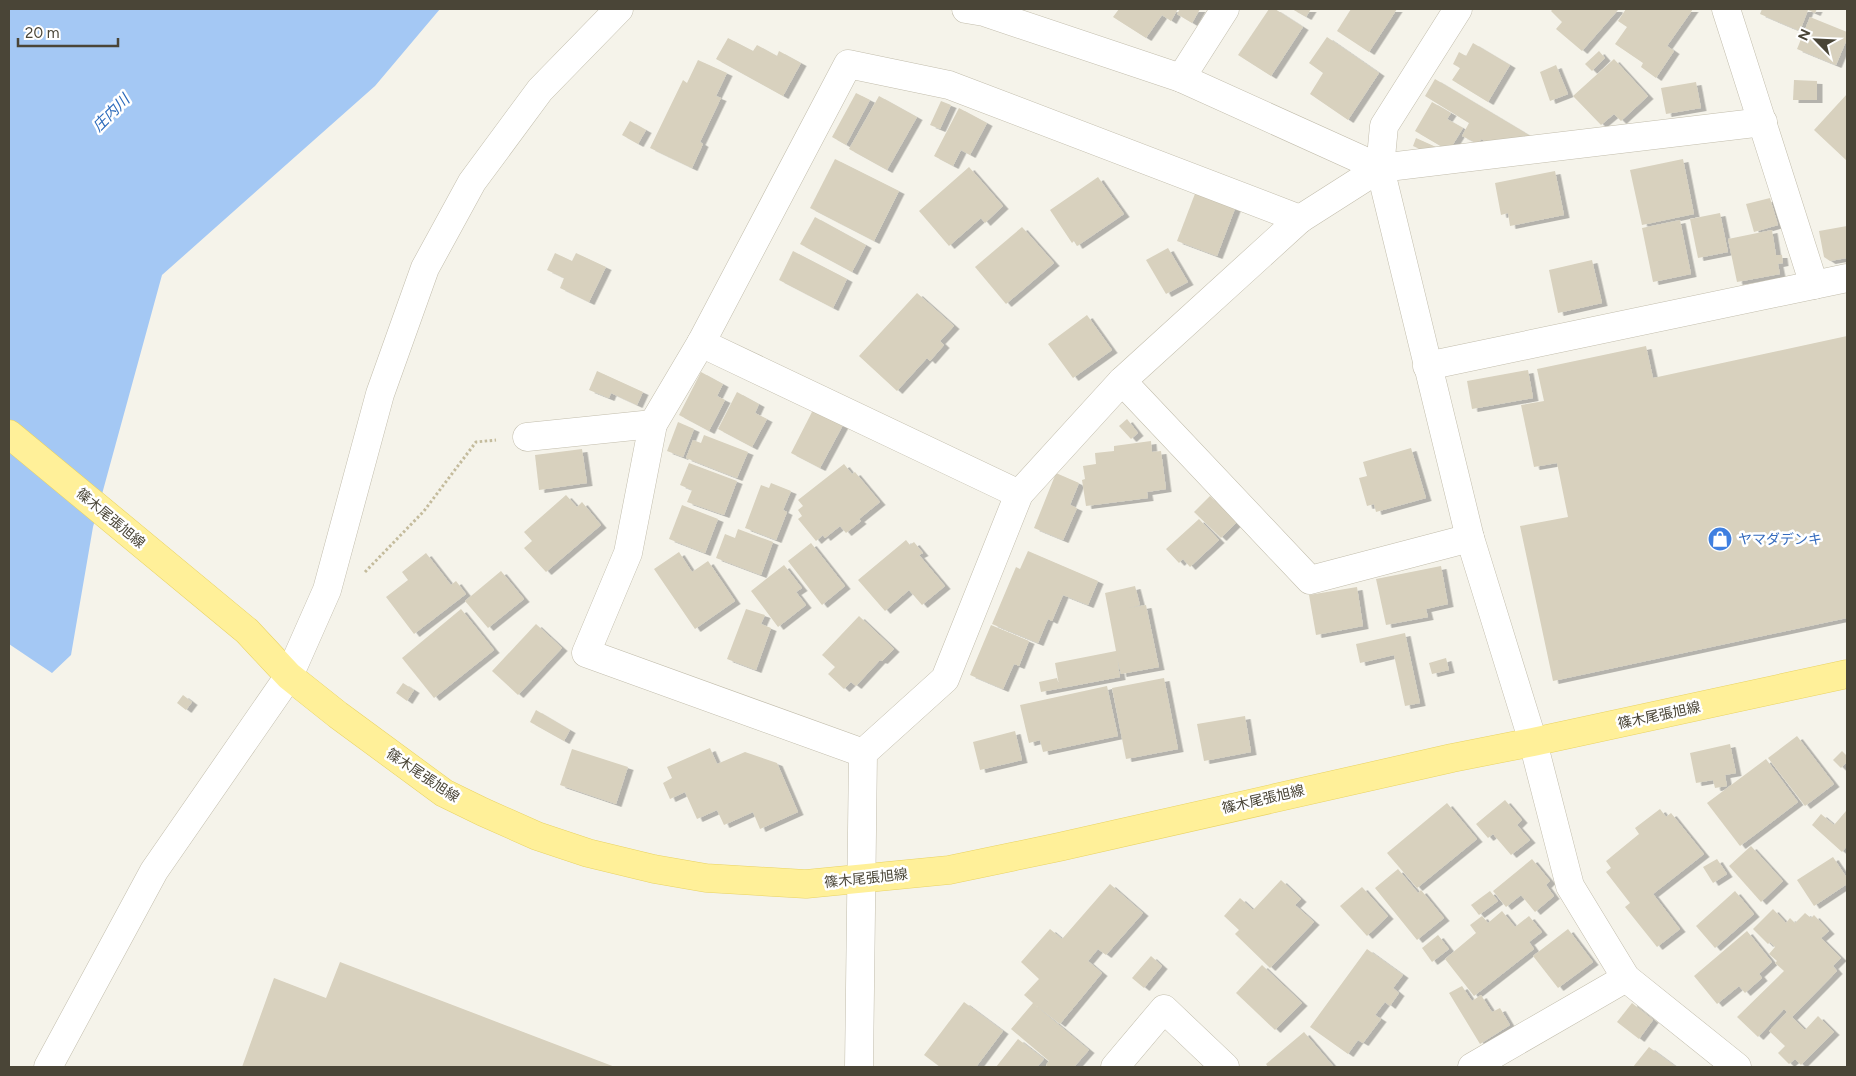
<svg xmlns="http://www.w3.org/2000/svg" width="1856" height="1076" font-family="Figtree,'Noto Sans JP',sans-serif">
<style>
.water{fill:#a4c8f4}
.building{fill:#d8d1be;filter:url(#shadow)}
.lines{fill:none;stroke-linecap:round;stroke-linejoin:round}
.minor-casing{stroke:#c2bdac;stroke-width:29}
.major-casing{stroke:#e9d364;stroke-width:29}
.path{stroke:#c4bb9c;stroke-width:3;stroke-dasharray:2.5 2.5;stroke-linecap:butt}
.minor{stroke:#fff;stroke-width:28}
.major{stroke:#fff099;stroke-width:28}
.labels{text-anchor:middle;stroke-width:5;stroke-linejoin:round;paint-order:stroke}
.street-label{font-size:14px;fill:#4a4537;stroke:#fff}
.shop-label{font-size:14px;fill:#366cbe;stroke:#fff;text-anchor:start}
.water-label{font-size:15px;font-style:italic;fill:#2b6abb;stroke:#fff}
</style>
<defs>
<filter id="shadow"><feDropShadow dx="5.5" dy="3" stdDeviation="0" flood-color="#0004"/></filter>
</defs>
<rect width="100%" height="100%" fill="#f5f3ea"/>
<path class="water" d="M9,9H440L375,86L162,275L93,527L71,655L52,673L9,644Z"/>
<g class="building">
<path d="M1119,9H1178L1171,21L1162,15L1146,38L1113,17Z"/>
<path d="M1180,9H1200L1192,23L1177,14Z"/>
<path d="M1269,9H1275L1303,27L1271,76L1238,55Z"/>
<path d="M1292,9H1311L1306,17Z"/>
<path d="M1351,9H1397L1369,52L1337,31Z"/>
<path d="M1553,9H1616L1618,10L1582,51L1556,29L1562,22L1551,11Z"/>
<path d="M1626,9H1693L1667,46L1674,51L1656,78L1641,67L1643,63L1615,44L1627,27L1618,21Z"/>
<path d="M1762,9H1817L1815,13L1808,10L1800,31L1760,14Z"/>
<path d="M1810,17L1847,32V39L1836,65L1797,49Z"/>
<path d="M1327,37L1379,73L1348,120L1310,94L1323,73L1309,63Z"/>
<path d="M728,38L753,51L757,45L777,56L779,51L801,63L783,96L716,59Z"/>
<path d="M1473,43L1510,65L1488,102L1452,80L1460,68L1453,64L1459,52L1466,56Z"/>
<path d="M1599,51L1605,58L1592,71L1585,64Z"/>
<path d="M1614,59L1648,96L1621,121L1614,114L1601,125L1573,96Z"/>
<path d="M698,60L727,73L716,96L721,98L700,142L703,144L692,168L650,148L683,80L687,83Z"/>
<path d="M1556,65L1568,94L1550,101L1540,72Z"/>
<path d="M1435,79L1539,141L1491,144L1481,139L1478,144L1462,136L1469,123L1425,96Z"/>
<path d="M1794,80L1817,81V100H1793Z"/>
<path d="M1696,82L1701,108L1666,114L1661,88Z"/>
<path d="M856,93L870,100L846,145L832,137Z"/>
<path d="M1847,94V161L1814,130Z"/>
<path d="M879,96L917,117L887,170L849,149Z"/>
<path d="M941,101L951,105L940,129L930,125Z"/>
<path d="M1432,102L1451,113L1447,119L1463,128L1449,151L1415,131Z"/>
<path d="M959,108L987,123L970,155L961,150L953,166L934,156Z"/>
<path d="M630,121L646,130L638,144L622,135Z"/>
<path d="M1416,138L1436,147L1432,155L1413,146Z"/>
<path d="M835,159L899,191L874,241L810,208Z"/>
<path d="M1683,159L1694,214L1642,225L1630,170Z"/>
<path d="M969,167L1003,206L985,223L981,218L949,246L919,211Z"/>
<path d="M1555,171L1564,215L1510,226L1508,213L1501,215L1495,183Z"/>
<path d="M1098,177L1124,214L1077,246L1074,241L1072,243L1050,210Z"/>
<path d="M1196,191L1236,206L1217,256L1177,241Z"/>
<path d="M1770,198L1778,225L1754,232L1746,204Z"/>
<path d="M1720,213L1728,252L1698,258L1690,219Z"/>
<path d="M815,217L866,245L852,272L800,244Z"/>
<path d="M1680,220L1691,274L1653,282L1642,228Z"/>
<path d="M1847,226V258L1830,261L1824,257L1819,231Z"/>
<path d="M1022,227L1054,263L1006,304L975,267Z"/>
<path d="M1772,230L1776,255H1782L1783,263L1778,264L1780,274L1737,282L1728,239Z"/>
<path d="M1168,248L1188,282L1166,294L1146,260Z"/>
<path d="M793,251L847,279L833,308L779,280Z"/>
<path d="M555,253L572,261L576,253L606,267L589,302L560,288L564,278L547,270Z"/>
<path d="M1592,260L1602,303L1558,313L1549,270Z"/>
<path d="M917,293L954,326L940,341L944,345L930,361L927,358L897,391L859,356Z"/>
<path d="M1087,315L1112,350L1073,378L1048,344Z"/>
<path d="M1847,336V618L1553,681L1520,526L1568,517L1557,463L1534,467L1521,405L1544,401L1537,369L1646,346L1653,378Z"/>
<path d="M1528,370L1533,398L1472,409L1467,381Z"/>
<path d="M597,371L643,392L637,405L611,393L609,398L589,390Z"/>
<path d="M701,372L723,384L717,396L725,400L709,431L679,415Z"/>
<path d="M737,392L759,404L755,413L767,419L752,447L718,429Z"/>
<path d="M813,410L843,425L820,468L791,453Z"/>
<path d="M1127,419L1138,433L1131,439L1119,426Z"/>
<path d="M678,422L694,429L683,457L667,451Z"/>
<path d="M704,435L748,452L737,478L686,458L693,440L701,443Z"/>
<path d="M1151,441L1152,452L1161,451L1166,489L1147,492L1148,498L1086,506L1082,480L1085,479L1083,466L1096,464L1095,453L1114,451V446Z"/>
<path d="M1411,448L1426,498L1376,512L1374,504L1367,506L1359,478L1367,476L1363,462Z"/>
<path d="M582,449L587,483L539,490L535,455Z"/>
<path d="M689,463L737,481L724,515L687,502L692,490L680,485Z"/>
<path d="M844,464L852,474L855,472L880,502L859,519L861,521L846,533L840,526L825,538L823,535L816,541L798,519L802,516L798,510L803,506L798,500Z"/>
<path d="M1056,473L1079,483L1070,505L1077,508L1063,540L1034,528Z"/>
<path d="M771,483L791,491L783,510L787,512L776,540L745,528L761,485L769,488Z"/>
<path d="M566,495L577,507L582,502L601,525L546,572L524,548L532,541L524,532Z"/>
<path d="M1210,496L1237,522L1221,538L1194,512Z"/>
<path d="M682,505L718,519L705,553L669,539Z"/>
<path d="M1199,519L1219,540L1190,567L1183,559L1179,563L1166,549Z"/>
<path d="M738,529L773,542L761,575L716,558L725,534L735,538Z"/>
<path d="M906,540L910,545L914,542L923,553L919,555L945,586L922,605L909,590L885,611L858,580Z"/>
<path d="M811,543L845,586L822,605L788,561Z"/>
<path d="M1028,551L1098,581L1088,605L1063,595L1052,621L1048,619L1038,643L992,624L1016,567L1020,569Z"/>
<path d="M679,552L692,572L708,561L735,601L695,629L654,569Z"/>
<path d="M426,553L451,585L456,581L466,594L414,634L386,597L408,580L402,572Z"/>
<path d="M784,565L802,588L796,592L806,605L778,627L751,591Z"/>
<path d="M1441,566L1448,604L1426,609L1428,617L1386,625L1376,579Z"/>
<path d="M501,571L524,599L488,628L465,601Z"/>
<path d="M1135,586L1140,605L1129,608L1146,605L1159,667L1121,674L1117,657L1120,677L1041,692L1039,682L1057,678L1059,685L1055,663L1116,651L1105,593Z"/>
<path d="M1357,587L1363,626L1316,635L1309,595Z"/>
<path d="M461,609L494,650L434,698L402,658Z"/>
<path d="M746,609L765,615L761,624L771,628L756,670L727,659Z"/>
<path d="M859,616L894,649L882,661L880,660L856,686L851,682L844,689L828,674L835,667L822,655Z"/>
<path d="M536,624L562,648L518,695L492,671Z"/>
<path d="M991,625L1029,641L1019,666L1014,664L1003,689L970,675Z"/>
<path d="M1405,633L1420,703L1405,706L1394,655L1360,663L1356,644Z"/>
<path d="M1446,658L1449,670L1432,674L1429,663Z"/>
<path d="M1164,678L1178,749L1126,759L1112,688Z"/>
<path d="M403,683L414,690L407,701L396,693Z"/>
<path d="M1107,686L1118,736L1043,752L1040,740L1029,743L1020,705Z"/>
<path d="M183,695L192,702L186,710L177,703Z"/>
<path d="M536,710L570,730L564,741L530,722Z"/>
<path d="M1245,716L1251,752L1204,761L1197,724Z"/>
<path d="M1015,731L1022,760L980,770L973,742Z"/>
<path d="M1797,736L1834,784L1805,806L1768,758Z"/>
<path d="M1730,744L1736,773L1725,775L1727,786L1715,788L1713,780L1696,783L1690,753Z"/>
<path d="M710,748L717,764L745,752L777,763L798,812L760,829L753,812L724,825L717,810L697,819L685,792L670,799L663,783L672,778L667,767Z"/>
<path d="M572,749L628,767L616,804L560,785Z"/>
<path d="M1842,751L1847,756V762L1841,768L1833,760Z"/>
<path d="M1766,759L1798,802L1740,846L1707,803Z"/>
<path d="M1505,800L1522,820L1517,825L1530,840L1511,855L1493,834L1488,838L1476,824Z"/>
<path d="M1447,803L1477,839L1417,888L1387,853Z"/>
<path d="M1660,809L1666,817L1671,813L1704,854L1653,894L1680,929L1657,947L1625,907L1630,903L1606,872L1611,868L1606,861L1639,834L1635,828Z"/>
<path d="M1846,811L1847,813V846L1842,852L1812,825L1821,814L1834,825Z"/>
<path d="M1751,846L1783,881L1761,902L1729,866Z"/>
<path d="M1833,857L1847,878V884L1814,906L1797,880Z"/>
<path d="M1532,859L1550,881L1546,885L1554,896L1535,912L1521,895L1506,907L1493,891Z"/>
<path d="M1717,859L1727,874L1713,883L1703,867Z"/>
<path d="M1398,869L1418,893L1421,890L1444,918L1417,940L1375,888Z"/>
<path d="M1281,880L1301,899L1295,905L1314,922L1270,968L1235,934L1239,930L1224,916L1240,898L1253,910Z"/>
<path d="M1110,884L1143,913L1106,955L1098,949L1088,961L1102,973L1060,1024L1035,1005L1089,1050L1074,1067H1048L1046,1065L1049,1061L1011,1029L1033,1003L1024,995L1039,979L1021,962L1050,929L1062,939Z"/>
<path d="M1362,887L1388,916L1367,936L1340,906Z"/>
<path d="M1490,891L1498,901L1479,915L1471,905Z"/>
<path d="M1735,891L1754,914L1715,948L1696,926Z"/>
<path d="M1773,909L1786,923L1790,918L1795,923L1805,913L1811,918L1814,915L1829,931L1821,938L1841,958L1833,966L1837,971L1792,1017L1805,1030L1818,1016L1834,1032L1801,1065L1795,1059L1789,1064L1778,1053L1785,1046L1769,1031L1787,1012L1784,1009L1758,1037L1737,1017L1784,971L1775,963L1777,961L1769,954L1775,947L1770,942L1768,944L1753,929Z"/>
<path d="M1502,911L1515,927L1529,916L1542,932L1529,942L1534,949L1474,996L1445,959L1476,933L1470,925L1482,916L1488,923Z"/>
<path d="M1568,929L1593,962L1558,988L1533,956Z"/>
<path d="M1747,931L1772,962L1759,974L1762,978L1745,993L1739,986L1717,1004L1694,976Z"/>
<path d="M1438,935L1449,949L1432,962L1422,948Z"/>
<path d="M1367,949L1403,975L1393,988L1399,993L1390,1006L1385,1002L1375,1015L1381,1019L1363,1043L1358,1040L1348,1054L1310,1027Z"/>
<path d="M1151,956L1162,966L1144,988L1132,978Z"/>
<path d="M340,962L615,1067H242L274,978L326,998Z"/>
<path d="M1262,965L1302,1003L1275,1030L1236,993Z"/>
<path d="M1462,986L1472,1001L1481,995L1492,1012L1500,1008L1510,1025L1480,1044L1449,993Z"/>
<path d="M964,1002L1003,1031L976,1067H940L924,1055Z"/>
<path d="M1632,1003L1653,1020L1639,1039L1617,1022Z"/>
<path d="M1304,1032L1334,1067H1268L1266,1064Z"/>
<path d="M1018,1039L1044,1059L1037,1067H996Z"/>
<path d="M1649,1047L1676,1067H1633Z"/>
</g>
<g class="lines">
<defs>
<g id="minor">
<path d="M966,9L984,12L1181,78L1380,168"/>
<path d="M1458,9L1384,126L1380,168L1470,538L1533,742L1570,886L1626,978L1737,1067"/>
<path d="M1726,9L1814,285"/>
<path d="M1181,78L1225,9"/>
<path d="M701,343L1019,494"/>
<path d="M1427,366L1847,278"/>
<path d="M1122,381L1310,580L1470,538"/>
<path d="M527,437L653,424"/>
<path d="M863,753L586,653L628,553L653,424L701,343L848,64L949,85L1300,219"/>
<path d="M48,1067L154,871L289,676L327,590L380,394L425,268L472,182L540,90L619,9"/>
<path d="M859,1067L863,753L945,679L1019,494L1122,381L1300,219L1380,168L1763,122"/>
<path d="M1115,1067L1164,1009L1225,1067"/>
<path d="M1472,1067L1626,978"/>
</g>
<path id="major" d="M9,434L247,631L289,676L338,715L444,793L483,812L537,836L588,853L654,869L706,878L806,884L949,870L1059,847L1452,758L1533,742L1847,674"/>
</defs>
<use href="#minor" class="minor-casing"/>
<use href="#major" class="major-casing"/>
<path class="path" d="M365,572L424,511L476,442L496,440"/>
<use href="#minor" class="minor"/>
<use href="#major" class="major"/>
</g>
<defs>
<symbol id="shop-disc" viewBox="-11 -11 22 22"><circle r="9.5" fill="#3f7fe0" stroke="#fff"/><path d="M-5-2.5h2.3a2.7 3.5 0 0 1 5.4 0H5L5.5 6h-11ZM-1.5-2.5h3a1.5 2.3 0 0 0-3 0Z" fill="#fff"/></symbol>
</defs>
<g fill-rule="evenodd">
<use href="#shop-disc" x="1706" y="525" width="28" height="28"/>
</g>
<g class="labels">
<g class="street-label">
<text transform="translate(111 518) rotate(40)" y="5">篠木尾張旭線</text>
<text transform="translate(1659 715) rotate(-12)" y="5">篠木尾張旭線</text>
<text transform="translate(423 775) rotate(34)" y="5">篠木尾張旭線</text>
<text transform="translate(1263 799) rotate(-13)" y="5">篠木尾張旭線</text>
<text transform="translate(866 878) rotate(-6)" y="5">篠木尾張旭線</text>
</g>
<g class="shop-label">
<text x="1738" y="544">ヤマダデンキ</text>
</g>
<g class="water-label">
<text transform="translate(111 113) rotate(-45)" y="5">庄内川</text>
</g>
</g>
<rect width="1856" height="1076" fill="none" stroke="#4a4537" stroke-width="20"/>
<g transform="translate(1816 40) rotate(294)" stroke="#ffffff" stroke-width="4" paint-order="stroke">
<path d="M0-4L9 19L0 12L-9 19Z" fill="#4a4537"/>
<text y="-8" font-size="14" font-weight="bold" text-anchor="middle" fill="#4a4537">N</text>
</g>
<path d="M18 38v8h100v-8" fill="none" stroke="#4a4537" stroke-width="2.5"/>
<text x="25" y="38" font-size="15" fill="#4a4537" stroke="#ffffff" stroke-width="4" paint-order="stroke">20 m</text>
</svg>
